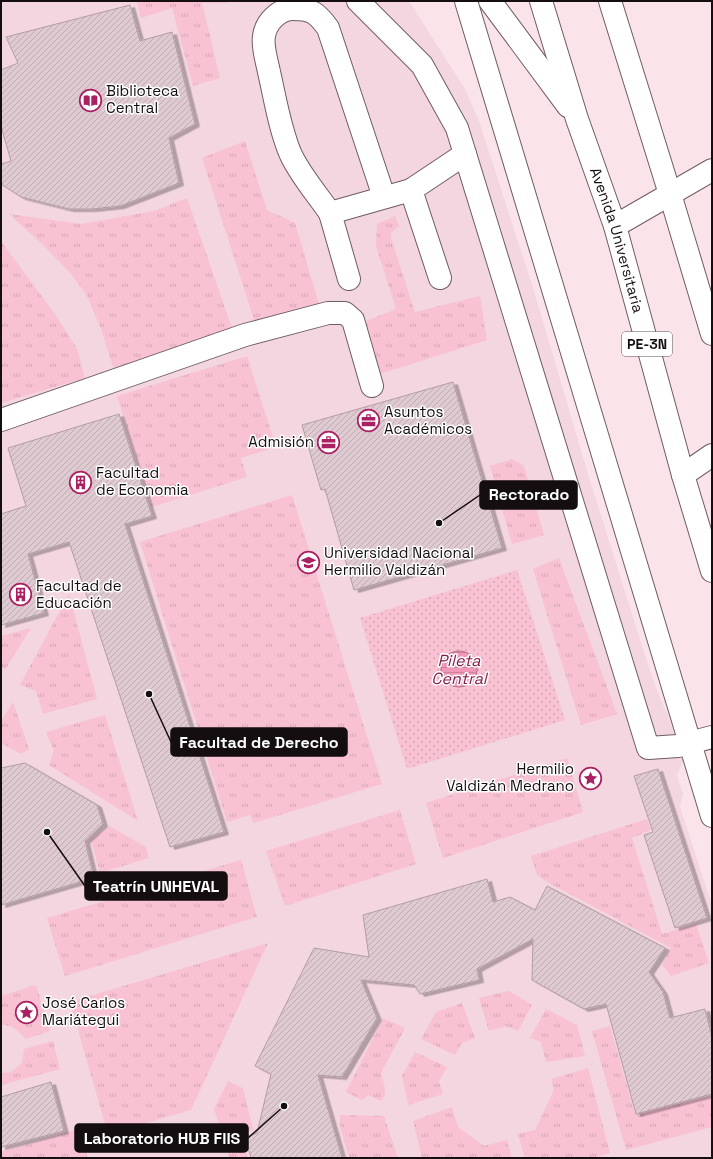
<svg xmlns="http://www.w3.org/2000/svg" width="713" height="1159" font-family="'Space Grotesk',sans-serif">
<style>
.built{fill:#f3d6df}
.grass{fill:url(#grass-tufts)}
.park{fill:url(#park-dots)}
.water{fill:url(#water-rules);stroke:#af6e85}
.building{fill:url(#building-hatch);stroke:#b29da3;filter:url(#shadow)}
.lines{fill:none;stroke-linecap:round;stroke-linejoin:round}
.minor-casing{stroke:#6f5c62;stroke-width:24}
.highway-casing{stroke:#6f5c62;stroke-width:24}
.minor{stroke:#fff;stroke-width:22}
.highway{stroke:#fff;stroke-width:22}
.labels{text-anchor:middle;stroke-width:3;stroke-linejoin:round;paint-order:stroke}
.shield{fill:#fff;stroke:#5b5658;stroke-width:1}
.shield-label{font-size:14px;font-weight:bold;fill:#150e10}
.poi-label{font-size:15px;fill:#150e10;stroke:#fff;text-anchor:start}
.street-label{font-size:15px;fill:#150e10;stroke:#fff}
.water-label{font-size:16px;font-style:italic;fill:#841d4c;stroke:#fff}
.leader{fill:none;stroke:#150e10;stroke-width:1.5}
.callout-dot{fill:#150e10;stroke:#fff;stroke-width:1.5}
.callout{fill:#150e10;stroke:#150e10;stroke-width:1.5}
.callout-label{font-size:16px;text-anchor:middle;font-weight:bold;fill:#fff}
</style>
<defs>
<pattern id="grass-tufts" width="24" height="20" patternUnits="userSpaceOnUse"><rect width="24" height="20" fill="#f8c2d3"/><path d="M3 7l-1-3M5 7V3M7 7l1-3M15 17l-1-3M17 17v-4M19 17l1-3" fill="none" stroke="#d4a6b4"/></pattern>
<pattern id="park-dots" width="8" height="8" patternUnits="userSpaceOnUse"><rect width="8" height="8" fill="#f8c2d3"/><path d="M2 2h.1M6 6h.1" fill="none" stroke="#d4a6b4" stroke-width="1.8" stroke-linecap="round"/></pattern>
<pattern id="water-rules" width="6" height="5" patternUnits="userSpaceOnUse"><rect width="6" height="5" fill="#f197b7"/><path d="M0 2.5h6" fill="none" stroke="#ce819c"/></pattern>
<pattern id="building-hatch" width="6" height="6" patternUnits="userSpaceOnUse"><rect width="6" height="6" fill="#e0cad1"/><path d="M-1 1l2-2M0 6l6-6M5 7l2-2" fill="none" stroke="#bfacb2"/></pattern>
<filter id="shadow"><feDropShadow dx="4.5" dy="2.5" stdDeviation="0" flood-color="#0004"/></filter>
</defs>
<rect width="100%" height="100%" fill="#fae4ea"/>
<path class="built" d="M1,1H409L465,89L479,121L534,291L588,474L643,649L656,688L670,721L683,761L677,775L683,794L680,807L712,905V1158H1Z"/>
<g class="grass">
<path d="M137,1H228L226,3H202L220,78L193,86L172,8L141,18Z"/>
<path d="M245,141L267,210L295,223L319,304L255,323L202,158Z"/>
<path d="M187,198L233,331L115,373L101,329L86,294L71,274L43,245L9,214L81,224L154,211Z"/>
<path d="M395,216L399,226L391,233V238L415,312L480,296L487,340L380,374L366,321L396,309L376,246L377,224Z"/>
<path d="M1,241L57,317L77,349L85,378L1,403Z"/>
<path d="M247,356L276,447L241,458L247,477L152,507L117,396Z"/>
<path d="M512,459L524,466L544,535L512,544L490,466Z"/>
<path d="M292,495L382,784L253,823L250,815L227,822L140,542Z"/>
<path d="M559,558L617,714L581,725L533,569Z"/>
<path d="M69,594L97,699L43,714L36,691L20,685Z"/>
<path d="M31,628L5,670L1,667V636Z"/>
<path d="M13,702L29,749L21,754L1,743V721Z"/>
<path d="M105,715L138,821L49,765L54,751L46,732Z"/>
<path d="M567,758L583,812L443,858L426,803Z"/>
<path d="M400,810L416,864L285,906L266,851Z"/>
<path d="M647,819L651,830L632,838L662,934L696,924L709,963L671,976L662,965L671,948L549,883L537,875L531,856Z"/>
<path d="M109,826L146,847L149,858L100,873L91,840Z"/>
<path d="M241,860L257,917L65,976L47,918Z"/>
<path d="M268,943L191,1110L108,1134L70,1002Z"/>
<path d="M36,985L50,1031L26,1039C18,1030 13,1026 1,1024V996Z"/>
<path d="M509,991L532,1005L518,1031L506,1026L489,1031L479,998Z"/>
<path d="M462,1003L475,1038L462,1043L455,1055L421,1039L436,1012Z"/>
<path d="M546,1009L577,1025L585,1056L546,1062L541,1042L530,1038Z"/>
<path d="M383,1018L405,1028L381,1073C383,1082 389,1093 381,1101L368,1095L362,1100L346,1092Z"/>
<path d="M610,1026L635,1114L712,1096V1127L626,1150L592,1031Z"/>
<path d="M53,1041L60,1069L1,1085V1073L11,1072L22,1063L24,1049Z"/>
<path d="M415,1052L447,1067L439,1081L443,1094L408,1105L402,1076Z"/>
<path d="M588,1068L610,1153L593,1158H525L518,1134L535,1130L554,1090L551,1079Z"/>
<path d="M228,1081L243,1088L253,1129L242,1136L248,1158H229L214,1109Z"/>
<path d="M452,1107L458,1127L484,1146L507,1140L512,1158H422L413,1121Z"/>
<path d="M340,1115L384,1116L398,1158H349L340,1127Z"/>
<path d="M79,1129L87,1156L86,1158H1V1152Z"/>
</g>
<path class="park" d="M517,570L565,720L407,769L360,618Z"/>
<circle class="water" cx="459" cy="669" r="18"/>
<g class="building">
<path d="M130,5L140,41L172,32L195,124L169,138L179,183L120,206L92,209H69L21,197L1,184V164L11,161L1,126V70L18,63L6,37Z"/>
<path d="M453,382L502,548L354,590L325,489L321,490L302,425Z"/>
<path d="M119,414L152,516L125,524L224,832L170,847L69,542L28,554L44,613L1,625V514L26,506L8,448Z"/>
<path d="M25,763L97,805L103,824L85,841L94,878L1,905V768Z"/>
<path d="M658,769L707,918L675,928L644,835L653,832L634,776Z"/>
<path d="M487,879L493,902L510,897L535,910L547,886L665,948L649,972L663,992L670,1018L705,1009L712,1037V1094L636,1114L606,1004L584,1009L532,980L533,939L477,969L479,980L420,994L414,985L361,980L377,1018L342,1077L318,1075L342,1158H251L245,1137L257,1133L271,1074L255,1066L314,948L369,957L363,915Z"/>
<path d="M51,1082L64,1131L1,1147V1097Z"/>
</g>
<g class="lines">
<defs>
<g id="minor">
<path d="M358,1L422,65L457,128L648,748L678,746L712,737"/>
<path d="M466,1L712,816"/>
<path d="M610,1L670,194L712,334"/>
<path d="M411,190L440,278"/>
<path d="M384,197L328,28C317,13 312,9 293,9C279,9 266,22 264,36C262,47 267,61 269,72C275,98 280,130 291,155C301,176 317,194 330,213L411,190L465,154"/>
<path d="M330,213L349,279"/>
<path d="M615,226L712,170"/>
<path d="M1,420L245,335L328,313H345L353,320L372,386"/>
<path d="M683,475L712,455"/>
</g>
<g id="highway">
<path d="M490,1L568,106"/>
<path id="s1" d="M541,1L577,119L615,226L683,475L712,571"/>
</g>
</defs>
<use href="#minor" class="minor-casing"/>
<use href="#highway" class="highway-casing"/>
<use href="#minor" class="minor"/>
<use href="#highway" class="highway"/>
</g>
<defs>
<symbol id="library-ring" viewBox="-11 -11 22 22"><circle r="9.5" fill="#fff" stroke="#aa2062" stroke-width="1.5"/><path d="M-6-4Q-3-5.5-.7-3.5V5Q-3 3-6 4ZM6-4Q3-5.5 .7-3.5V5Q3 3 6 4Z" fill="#aa2062"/></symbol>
<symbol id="office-ring" viewBox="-11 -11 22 22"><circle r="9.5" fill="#fff" stroke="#aa2062" stroke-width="1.5"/><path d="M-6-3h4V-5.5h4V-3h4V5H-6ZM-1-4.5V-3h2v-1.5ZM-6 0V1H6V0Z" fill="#aa2062"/></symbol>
<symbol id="building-ring" viewBox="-11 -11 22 22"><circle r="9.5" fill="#fff" stroke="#aa2062" stroke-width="1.5"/><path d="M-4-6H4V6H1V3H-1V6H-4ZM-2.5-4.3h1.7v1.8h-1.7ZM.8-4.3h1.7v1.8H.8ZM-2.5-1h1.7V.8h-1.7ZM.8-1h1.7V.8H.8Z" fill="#aa2062"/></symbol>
<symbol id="university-ring" viewBox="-11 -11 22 22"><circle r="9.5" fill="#fff" stroke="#aa2062" stroke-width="1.5"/><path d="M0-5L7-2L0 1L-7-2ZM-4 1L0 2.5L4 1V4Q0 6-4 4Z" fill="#aa2062"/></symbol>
<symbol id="sight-ring" viewBox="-11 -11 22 22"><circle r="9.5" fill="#fff" stroke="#aa2062" stroke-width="1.5"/><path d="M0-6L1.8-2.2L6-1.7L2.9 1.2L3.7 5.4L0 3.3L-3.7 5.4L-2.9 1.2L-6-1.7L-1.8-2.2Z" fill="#aa2062"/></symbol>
</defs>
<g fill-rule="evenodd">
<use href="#library-ring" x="78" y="88" width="25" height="25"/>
<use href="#office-ring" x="356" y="408" width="25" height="25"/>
<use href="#office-ring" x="316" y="430" width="25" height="25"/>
<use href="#building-ring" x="68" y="470" width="25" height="25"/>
<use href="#university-ring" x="296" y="550" width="25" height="25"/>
<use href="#building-ring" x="8" y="582" width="25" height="25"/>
<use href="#sight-ring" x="578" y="766" width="25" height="25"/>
<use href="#sight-ring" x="14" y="1000" width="25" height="25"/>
</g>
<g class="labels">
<rect class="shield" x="622" y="332" width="50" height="24" rx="3"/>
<g class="shield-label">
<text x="647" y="349">PE-3N</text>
</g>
<g class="poi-label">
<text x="106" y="96">Biblioteca<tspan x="106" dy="17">Central</tspan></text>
<text x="384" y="417">Asuntos<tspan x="384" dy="17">Académicos</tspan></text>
<text x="314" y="447" text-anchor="end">Admisión</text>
<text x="96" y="478">Facultad<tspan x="96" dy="17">de Economia</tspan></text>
<text x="324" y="558">Universidad Nacional<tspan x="324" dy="17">Hermilio Valdizán</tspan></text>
<text x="36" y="591">Facultad de<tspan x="36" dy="17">Educación</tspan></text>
<text x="574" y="774" text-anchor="end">Hermilio<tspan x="574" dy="17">Valdizán Medrano</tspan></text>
<text x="42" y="1008">José Carlos<tspan x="42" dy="17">Mariátegui</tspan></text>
</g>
<g class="street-label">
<text dy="5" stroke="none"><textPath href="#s1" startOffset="251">Avenida Universitaria</textPath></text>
</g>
<g class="water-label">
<text x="459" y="666">Pileta<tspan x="459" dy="18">Central</tspan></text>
</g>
</g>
<path class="leader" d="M439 523L480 495M149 694L171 742M47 832L85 886M284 1106L248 1138"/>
<g class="callout-dot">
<circle cx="439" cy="523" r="4"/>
<circle cx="149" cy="694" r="4"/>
<circle cx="47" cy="832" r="4"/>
<circle cx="284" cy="1106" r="4"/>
</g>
<g class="callout">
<rect x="480" y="481" width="97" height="28" rx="4"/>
<rect x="171" y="728" width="176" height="28" rx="4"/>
<rect x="85" y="872" width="142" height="28" rx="4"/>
<rect x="75" y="1124" width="173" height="28" rx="4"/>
</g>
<g class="callout-label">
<text x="529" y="500">Rectorado</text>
<text x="259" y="748">Facultad de Derecho</text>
<text x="156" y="892">Teatrín UNHEVAL</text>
<text x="162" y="1144">Laboratorio HUB FIIS</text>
</g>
<rect width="713" height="1159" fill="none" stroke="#150e10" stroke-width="4"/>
</svg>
